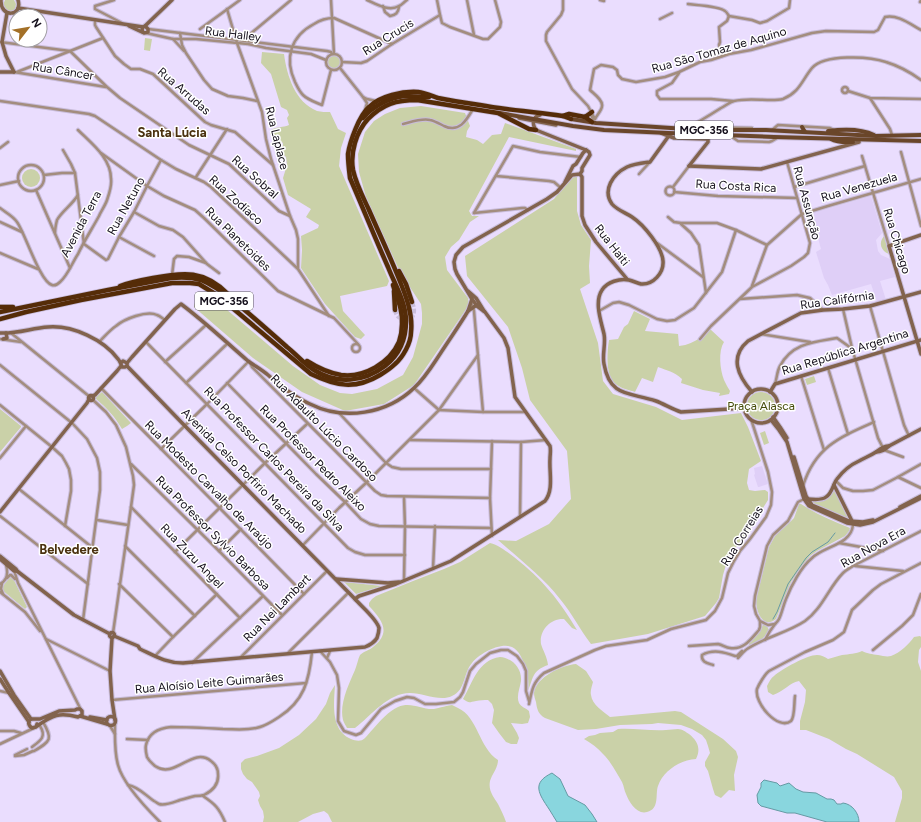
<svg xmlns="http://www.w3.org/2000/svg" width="921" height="822" font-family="Figtree,sans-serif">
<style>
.built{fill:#dfcff7}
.green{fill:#cad1a8}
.water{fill:#89d6de;stroke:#669aa4}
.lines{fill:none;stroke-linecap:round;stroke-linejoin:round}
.stream{stroke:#669aa4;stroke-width:1}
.highway-tunnel{stroke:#cabedc;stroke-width:4.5;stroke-dasharray:4.5 2;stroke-linecap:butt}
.street-casing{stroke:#c8bcda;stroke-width:4.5}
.secondary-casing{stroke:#c8bcda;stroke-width:5.5}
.primary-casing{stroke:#c8bcda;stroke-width:6}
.highway-casing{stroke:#c8bcda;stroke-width:6}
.street{stroke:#a38d7e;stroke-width:2.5}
.secondary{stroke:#82634d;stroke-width:3.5}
.primary{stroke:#6a462a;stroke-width:4}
.highway{stroke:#552c08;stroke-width:4.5}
.labels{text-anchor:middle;stroke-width:3;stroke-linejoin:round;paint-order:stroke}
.shield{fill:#fff;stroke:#5a575f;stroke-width:1}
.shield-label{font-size:11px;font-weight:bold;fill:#140f1b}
.street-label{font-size:12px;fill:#140f1b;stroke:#fff}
.park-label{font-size:12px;fill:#454c09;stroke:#fff}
.neighbourhood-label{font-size:13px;font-weight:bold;fill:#4a310f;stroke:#fff}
</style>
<rect width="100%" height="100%" fill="#eaddfe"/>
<g class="built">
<path d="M871,196L882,233L876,240L878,251L881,255L890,259L895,277L880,281L886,300L877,302L871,284L832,295L828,285L824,278L816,252L821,249L818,238L812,239L806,215Z"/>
<path d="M762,466L768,484L759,487H758L754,475L755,474L754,468Z"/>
</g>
<g class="green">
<path d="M5,0H14L16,4L15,9L11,12L6,11L3,5Z"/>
<path d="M145,38L152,39L150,51L144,50Z"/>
<path d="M262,52L284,54C287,76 295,102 317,111C321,112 326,112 330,112L338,129L346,133L341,148L339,166L389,281L387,286L340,296L343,311L365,335L361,339L355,337L325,304L301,268L302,250L301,236L318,228L319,225L306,217L311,209L288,195L283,178L287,165L286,157L282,153L283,143L270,134L271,130C278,126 282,128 289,125L287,118L289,115L287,110L281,107L271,74L261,63Z"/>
<circle cx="334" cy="62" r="7"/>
<path d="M421,106L465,113L470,126L467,131L466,137L477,140L483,144L492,135L501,134L505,123L576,149V151L509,137L469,211L472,216H479L470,222L459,240L451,247L445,257L447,270L468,298L469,305L414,385L384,404L345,411L302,392L253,358L194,307C196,298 197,294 206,292L293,366L320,385L340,393L352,394L377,389L403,375L413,357L422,324V313L421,304L400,272L366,197L359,172L358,154L365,132L374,121L385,114L400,108Z"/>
<circle cx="31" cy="178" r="9"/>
<path d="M572,177H577V211L581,225L591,240L589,266L590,283L580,289L598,343L603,381L613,394L656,407L682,420L741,413L748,427L761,461L749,469L747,483L749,490L755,491L765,490L768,492V500L751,527L742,539L728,558L723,575L719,598L716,603L705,616L648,634L591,644C580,630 572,613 560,599C542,576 519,559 498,540L516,541L549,524L571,499L567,451L530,400L522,368L508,327L467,276L465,256L554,199Z"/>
<path d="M884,236L889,254C881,251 878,243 884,236Z"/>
<path d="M634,311L650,319L645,331L678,334L679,346C688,345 694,342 701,337L703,338L710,329L724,342C718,351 720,370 724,380C726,384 728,388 730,391L729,394L719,396L720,393L703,390L681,383L682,379C673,371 668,371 658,367L653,382L642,378L635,392C630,390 622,389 617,385C605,378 607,352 609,340L618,339L624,327L628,324Z"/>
<path d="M814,376L816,382L807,385L805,379Z"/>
<circle cx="761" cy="406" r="14"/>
<path d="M102,392L131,423L127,426L122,429C115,417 107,408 96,399V397Z"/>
<path d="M0,409L21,426V427L0,452Z"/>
<path d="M765,431L769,443L764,445L760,433Z"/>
<path d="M834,488L849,519L815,504L812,502V501C826,500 826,501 834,488Z"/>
<path d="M799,504H801C816,514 833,521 850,528L849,531L845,536L817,551L810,556L791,582L776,619C762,630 756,610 756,600L769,547L775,536L791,521L794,518Z"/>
<path d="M490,543C499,545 507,552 514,557C542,579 560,601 577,630L572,628L564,619C551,618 539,630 541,644C543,651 547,656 548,665C532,671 534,676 528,691C529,683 528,674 525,667C523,660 519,650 512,647C500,642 479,654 472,663C463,673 466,690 452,696C440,702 423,693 410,693C388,693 372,715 355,728H347C346,726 344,723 343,720C339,704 349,684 355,670C357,665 358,659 360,655C364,651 370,650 373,647C392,632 382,620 369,606V603L372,599L376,596L413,581L444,569L460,562Z"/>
<path d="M10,577L13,578L27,607L25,609L2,590L3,586Z"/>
<path d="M344,582L382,586L356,594Z"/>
<path d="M763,624L767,626L769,630C764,638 760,643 749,645V642L761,630Z"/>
<path d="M920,636L921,637V647L919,650L918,662L921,671V822H895L902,798V791L894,777L857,754L846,749L829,739L806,730H800V721L805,702L806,690L799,681C789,683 783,692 773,695L768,692L767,686C769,682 771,678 774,676C782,669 807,655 817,655C821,655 825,657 828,659C833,658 837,656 842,655C849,654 856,654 862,651C868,654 872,654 878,655C883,656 887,657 891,656C900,653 909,644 914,637Z"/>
<path d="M500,657C512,658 522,668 521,681C520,688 516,696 519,703C521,707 526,708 529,711C529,712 530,716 530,717L528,723L522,724L511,723L517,733L519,738L517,744H511L506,742L499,733L492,723L494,710L492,704L488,700C484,700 480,700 476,701C469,702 470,704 463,699C473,682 478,660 500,657Z"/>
<path d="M576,664L586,671L593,682C592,686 590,691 591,695C592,705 603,711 610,717L675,711L681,712L723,739L736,751L738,757L734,775L735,791L729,790L721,798L715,795L713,789L708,771L705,766V762L710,753L708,746L706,740L702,735L692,729L681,725L658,723L652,724L620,725L596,729L578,730L545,718C538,714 537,709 536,702C535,699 534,696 534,693C536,677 562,665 576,664Z"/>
<path d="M335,685C334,703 330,730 351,739C356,741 361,742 365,738C368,735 370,732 373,729C380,721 389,711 398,707C411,701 422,710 434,709C439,708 449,705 452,705C454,706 456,707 458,708C478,717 479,748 498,760C498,768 492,774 490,781C488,791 494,797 498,804C501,810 504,816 506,822H332L328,814L324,811L313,814L298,822H263L264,817L263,811L260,806L258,800L260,796L259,792L252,782L247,779L243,774L241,769V763L245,759L257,756L279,748L299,735L316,719L326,704L330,693Z"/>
<path d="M618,729C634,728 650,731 666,730C670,730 674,729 678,729C682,729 686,732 689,734C698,741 701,749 696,759C680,760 663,771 658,786C655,794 660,809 647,812C637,815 629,802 626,794C624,790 624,786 622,782C616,772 611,762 603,754C598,748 591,743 584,739L589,736L595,735L600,733L613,732Z"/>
</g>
<g class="water">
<path d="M552,773L560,779L568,796L585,805L592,814L597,822H557C554,818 552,813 549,809C539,794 531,783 552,773Z"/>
<path d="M764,780L777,783L780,786L789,783L796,789L803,792L816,793L827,799H831L834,800L837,804H841L843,803C852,804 859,813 859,822H827L795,813H787L761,806L758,803L757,795L761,787V783Z"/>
</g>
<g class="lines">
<path class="stream" d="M773,619L777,612L788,584L806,558L812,552L828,542L835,533"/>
<path class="highway-tunnel" d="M395,310C398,321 403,319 412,317C415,312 414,308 412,302"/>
<defs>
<g id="street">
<path d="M114,0L95,6V9L122,23"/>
<path d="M331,0L334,54"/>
<path d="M367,0C376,4 389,12 399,6C402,5 404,2 407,0"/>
<path d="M437,0L440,15L442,23L450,27L483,39H488L500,27L501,22L495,0"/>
<path d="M467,0L474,35"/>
<path d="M563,0V10L561,15L547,32L546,35V41L572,89L588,106L595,119"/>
<path d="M600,0L604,1"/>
<path d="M920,2L921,0"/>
<path d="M688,4C696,5 720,6 725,11C727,12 728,15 729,16"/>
<path d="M383,6L385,12L390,16C396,15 398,13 399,7"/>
<path d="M227,9L237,43L262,112L266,139L271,159L290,216L296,230L298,239V268"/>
<path d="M729,16L752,20L760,23L767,21L789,8L790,0"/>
<path d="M660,19L672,13"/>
<path d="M95,20V25L96,27L115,56L124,64L131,69H140L153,74L205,122L211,125L235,132L273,165"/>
<path d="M148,29L327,51L331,52L332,54"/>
<path d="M200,29L240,0"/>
<path d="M146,33L173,39H196L248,44L266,48L311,54L326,60"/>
<path d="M180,33L182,45L186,53L204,80L212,89L228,96L243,98L257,101"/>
<path d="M173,39L184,51"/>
<path d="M243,40L291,0"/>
<path d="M0,42L70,51L107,87L120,98L189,145L229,164L279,211L290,216"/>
<circle cx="334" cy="62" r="8"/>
<path d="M722,56L719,45L720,42L719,27L727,21L729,16"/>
<path d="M342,62L361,63L367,61L392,44L440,15"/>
<path d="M340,68L363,97L367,103L365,110"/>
<path d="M331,70L322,105C315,102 308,100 303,95C299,91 297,86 295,82C284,58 291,36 314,24C320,20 327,18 334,18L392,44"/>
<path d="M14,72L106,87"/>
<path d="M17,72L103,38"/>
<path d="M679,73L672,83L657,91V95L660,99H711L733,101"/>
<circle cx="845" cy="90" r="3"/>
<path d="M848,91L870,98L921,99"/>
<path d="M363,97L367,99L376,101"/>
<path d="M870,98L890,129L892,135"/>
<path d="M0,101L89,114L95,116L161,160L176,169L204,182L211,187L298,269L329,316"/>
<path d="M591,113V115L593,119H595C597,115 602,110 602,106C603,100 594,94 590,90L594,69L601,65L613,67L617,70L618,75L622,79L636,82L665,77L679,72L700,62L711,60L729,54L751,50L812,33L826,31L874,32L878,30L885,17C897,14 910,24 921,30"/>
<path d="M403,124C411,122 422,118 430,120C435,121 440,124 444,126C459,133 466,121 473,109"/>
<path d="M687,128C699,122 710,115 721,108C725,106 730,102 734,101C746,98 759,100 771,100C775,100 779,100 783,99C800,92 802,80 812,68C824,54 869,56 886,62C899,66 910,72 921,80"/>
<path d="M693,128L697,127L752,128"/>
<path d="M772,130L778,125L830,128L834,130"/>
<path d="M731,136L735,139L738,141L769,142L772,141L777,138"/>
<path d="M0,148L8,142"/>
<path d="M63,150L71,164L75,173L84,244L106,260L108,259L119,237L134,212L147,186L161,160"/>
<path d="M901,152L921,226"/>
<path d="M101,153L147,186L164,196L195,210L204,218L278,291L334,318L358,344"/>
<path d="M862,156L889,246"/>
<circle cx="31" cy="178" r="13"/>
<path d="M639,174L650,162"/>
<path d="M44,175L62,173H75"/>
<path d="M496,176L549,181L554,182L561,188"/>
<path d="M196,177L227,129"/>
<path d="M0,185L19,181"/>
<circle cx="670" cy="191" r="4.5"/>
<path d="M673,187L689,166"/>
<path d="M794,187L865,166"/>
<path d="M36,190L70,268"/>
<path d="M674,192L718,196L797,198"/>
<path d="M0,208C5,212 13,216 17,222C25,233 40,282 52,285C55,286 58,284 60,282C68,275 72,263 78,254C84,241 92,229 99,216C101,211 105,206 107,200C109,194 112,186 111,179C111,158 92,144 78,130"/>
<path d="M134,212L159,226L173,230L183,237L207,264L219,273"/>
<path d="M474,213L513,146L540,152L581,157"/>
<path d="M474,213L522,208H525L528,210"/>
<path d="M668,217L674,222L681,223H717L736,230L767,245"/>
<path d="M0,222L22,232"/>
<path d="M681,224L691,233L699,245L706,293"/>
<path d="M55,233C55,229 56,224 57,220C62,211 72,205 78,195"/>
<path d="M119,237L154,256"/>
<path d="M657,243L703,277"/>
<path d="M0,253L38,269"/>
<path d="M172,275L174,259L177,256L189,257L206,263"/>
<path d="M752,286L767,245L802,214L828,206L921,179"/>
<path d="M740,299L797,295L810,298L823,310"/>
<path d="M471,302L474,311L483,412"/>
<path d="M870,306L904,425L909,436"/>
<path d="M843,309L852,348L878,438L884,450L903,457"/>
<path d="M599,311L613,303L619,302L629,305L657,319L667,321L675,320L694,308L722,272L736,230"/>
<path d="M11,333L90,397"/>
<path d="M761,334L810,342"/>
<path d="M0,339L21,342"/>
<path d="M700,339L711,326L752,287L791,266L804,257L808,253L810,243L787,162"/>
<path d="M100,341C105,336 110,330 116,326C124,319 147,310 157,315C160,316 162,318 165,320"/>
<path d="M146,342L348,548L355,552L365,555H405"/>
<circle cx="356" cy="348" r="4"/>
<path d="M165,362L206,325"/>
<path d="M0,365L72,423L87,439L97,458L100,472V490L83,620"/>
<path d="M828,368L848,434"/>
<path d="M801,376L824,450"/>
<path d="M186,383L228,343"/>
<path d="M227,383L316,474L345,502L361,519L370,524L379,526L491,528"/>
<path d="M775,384C777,378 777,371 780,366C792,343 814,342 837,338L851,348"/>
<path d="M101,388C169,457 237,525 304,594"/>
<path d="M414,388L439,410L483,412H525"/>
<path d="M93,400L106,412L116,425L126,447L133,476L134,485L131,507L113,633"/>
<path d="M0,405L52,447L62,456L66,463L69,469L71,480V491L65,526"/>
<path d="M339,413L386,463L392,467L401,469H491"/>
<path d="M410,440L521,442L546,440"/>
<path d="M492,441L490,498L492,536"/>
<path d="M161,449L207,404L249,361L252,367L375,491L381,495L387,496L490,498"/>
<path d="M0,458L26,426"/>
<path d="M131,464L219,551L282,615"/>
<path d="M898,477L921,488"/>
<path d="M836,481L843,488L853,491H863L873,490L898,477L921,464"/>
<path d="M803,486C815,447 840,437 874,422"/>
<path d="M19,489L93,548"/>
<path d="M404,497L405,527L404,581"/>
<path d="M131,507L240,618"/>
<path d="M0,516L88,584"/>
<path d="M520,517L521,442"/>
<path d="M97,520L128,525"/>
<path d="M839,543L883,551"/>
<path d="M303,545L339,508L366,483L439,410L478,355"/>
<path d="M125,546L195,616"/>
<path d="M219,551L241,529"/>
<path d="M175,552L265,463L307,424"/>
<path d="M855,566L903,571"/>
<path d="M433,569L435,526"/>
<path d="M14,570L18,583L81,710"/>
<path d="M7,578L10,575H11L15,579"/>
<path d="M2,583L1,589L3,594"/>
<path d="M0,584C8,580 8,572 6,565"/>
<path d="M119,584L173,637"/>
<path d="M0,592L25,612L40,631"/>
<path d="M760,621L768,625L775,624"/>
<path d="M46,639L110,671"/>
<path d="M765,640C768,634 771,629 775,624C776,623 778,621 779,619C782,613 783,606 786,599C791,586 801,567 812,558C824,546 851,545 853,525"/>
<path d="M689,646L718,644C723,645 726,648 730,648C744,650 751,639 759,630L760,627V621L756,614L754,606L755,596L767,546L773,535L788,521L798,502L804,499"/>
<path d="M873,650L902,626L913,615L921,594"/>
<path d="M320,651L330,662L337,675L339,688L338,721L344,731L356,735L361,733L381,709L395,701L407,697L414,698L425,704H436L454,702L460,697L463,692L470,671L476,664L490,653L501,650H508L517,656L523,664L526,671V691L529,701"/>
<path d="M288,653L348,593"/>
<path d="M155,656L173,637L217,594"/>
<path d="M240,658L327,571"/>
<path d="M327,658L330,651"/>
<path d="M738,658C741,655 744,651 747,649C765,637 787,633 805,621C822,609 829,587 843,573C846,570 850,568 853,566L921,531"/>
<path d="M192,663L263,596"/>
<path d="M713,665C707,663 701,662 702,655C713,649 724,652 735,656H737L742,651"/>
<path d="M0,691L9,693"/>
<path d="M795,696C794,702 795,717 791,721C778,731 754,703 757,689C759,684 765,674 769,671L805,652L833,640L840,635L844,632L852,610L873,590L881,584L921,563"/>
<path d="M112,700L306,683"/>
<path d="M529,704C532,690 533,682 544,673L595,650L606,646L647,640L671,629L706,620L715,611L722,598L728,573L734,561L740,551L750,539L766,517L771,505L772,492L768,472L751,419"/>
<path d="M115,721C115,735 114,751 118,765C123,784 146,808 160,822"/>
<path d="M110,726L115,734"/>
<path d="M0,731H14L21,733"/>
<path d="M127,739L148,740"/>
<path d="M0,744L34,728"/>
<path d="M32,747C40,741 47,737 40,726H38"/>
<path d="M34,751C51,741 53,739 43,722"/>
<path d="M15,755L27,749"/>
<path d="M15,756L24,755L33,751"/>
<path d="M128,785C139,787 145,795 154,801C156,802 157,803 159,804C165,806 174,802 180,800C185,799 190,797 195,796C197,796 201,796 204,795C212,791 219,784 218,774C218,769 215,764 211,761C192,746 175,780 155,766C152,763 149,761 147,757C146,753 145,749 146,745C149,732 159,728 171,727C188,727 206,728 223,729C235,729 248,731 260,727C267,725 273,721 279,717C304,701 309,681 312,652"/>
<path d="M203,796C215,804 219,808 225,822"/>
</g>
<g id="secondary">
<path d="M1,0C0,18 23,17 18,0"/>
<path d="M18,8L143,27"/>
<path d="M7,13L2,42L6,56L14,72"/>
<path d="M129,26L144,33L148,32V29L145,26"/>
<path d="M143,32L142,30L143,27L145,26L172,0"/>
<path d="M0,72H14"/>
<path d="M540,115C532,117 532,124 536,130L586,150"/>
<path d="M519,118L556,125"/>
<path d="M661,133L674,138L707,139"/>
<path d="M669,136L668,137L650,162C643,163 634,164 627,167C613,174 602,190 612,204C617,210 626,213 632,217C644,225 662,247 663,261C664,273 653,285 641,284C637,283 633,281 629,280C620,278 607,282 602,290C594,302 601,321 604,334C606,344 602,354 604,364C610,398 630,392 656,401C664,404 672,409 681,412L745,408"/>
<path d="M689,166L761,169L859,142"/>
<path d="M689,166L708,142V138"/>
<path d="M580,174L582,177V216L585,225L596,242L627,279"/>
<path d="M565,182L573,166L576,164L583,153L586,150"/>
<path d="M921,235L889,246L921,354"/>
<path d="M468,291L476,298L484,311"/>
<path d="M468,311L478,304"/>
<path d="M0,333C17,334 32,328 48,327C73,325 104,340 118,359C120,361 121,364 122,367H125L127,366V363L123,361L121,363"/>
<path d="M3,339L7,338L6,333"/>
<path d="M127,363L132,357L175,309L181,304C205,322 226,342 248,361C255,366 262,370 268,375C281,386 294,397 310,404C344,421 387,414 414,388C425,378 432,366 440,354C449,340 459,326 468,311L472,299"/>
<circle cx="761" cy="406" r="17"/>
<path d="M752,392C738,376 729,357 748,341L801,313L823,310L843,309L870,306L921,292"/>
<path d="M770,392L775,384L921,340"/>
<circle cx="91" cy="398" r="2.5"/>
<path d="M92,396L95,395L117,371L121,366"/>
<path d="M773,417L780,427L787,438"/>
<path d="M771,420L779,430L787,442L804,499L809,506L847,523L860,525L873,522L921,498"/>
<path d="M876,452C881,452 886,449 889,446L921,429"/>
<path d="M794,457L806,496L812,505L849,521L863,522L873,520"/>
<path d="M834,485L853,523"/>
<path d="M807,499C813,499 821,501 826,497C832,494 833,484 837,479C843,471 850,465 859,461C864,458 870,456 876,452C880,449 883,446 889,446"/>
<path d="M900,507L921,496"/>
<path d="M0,512L87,403L89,399"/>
<path d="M0,556L16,569L17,571L74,615L110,634"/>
<path d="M0,559L14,571H17"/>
<path d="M336,579L388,583L399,582"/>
<path d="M355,599L359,596L396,584L451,561L545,501C554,490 549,472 550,459C550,454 551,451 550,446L515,397L508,348L504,338L485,312L477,306L472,299L457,274L455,269L454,262L456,255L463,247L547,199L557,192L572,175L580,174L582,171V168L590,155L589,152L586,150"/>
<circle cx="112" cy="635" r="2.5"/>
<path d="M114,636L138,646L140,649C155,656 166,663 183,663L365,647C370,645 374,643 377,638C378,635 379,631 379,628C377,619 361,606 355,599L185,426L127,366"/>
<path d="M112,638L110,671L112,700L115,720"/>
<path d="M0,671L14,695L31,719"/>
<path d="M0,679L9,693L29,722"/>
<path d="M80,716L107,724"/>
<circle cx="111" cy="721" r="4.5"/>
<path d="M90,717L107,720"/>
<path d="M31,719H40L59,711L75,710L77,709H80L82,711V715L78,717C59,712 53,715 37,726"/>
<path d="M29,721C28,724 29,726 32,728L36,727L37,724"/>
</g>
<g id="primary">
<path d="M500,113L573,126L604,130L668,133L774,137L921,141"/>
<path d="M571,119L596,123L701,130H766L876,136L921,135"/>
<path d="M802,127L805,132"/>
<path d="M828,131C843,129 860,128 874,135"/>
<path d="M831,139C838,143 846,142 853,142"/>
</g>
<g id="highway">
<path d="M563,116L569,114L585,117L592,112"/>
<path d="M585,117L592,122"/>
<path d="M363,118C373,106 389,98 404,96C412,96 421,97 429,97"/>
<path d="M399,271L406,284L412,302"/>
<path d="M120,286C131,282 142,280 153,278C184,272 204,270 228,294"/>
<path d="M394,291L395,310"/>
<path d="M0,307H13"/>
<path d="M0,312L108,290L171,278C181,277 191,277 201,280C213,285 224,293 234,301C252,316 269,331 287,347C296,354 304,364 314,370C337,385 364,382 385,366C399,355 406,339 406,321C406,302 395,285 388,267C375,238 363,208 350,178C349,170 348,162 348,154C350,141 359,116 369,107C380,96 403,91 418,92C425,93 432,96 438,98C452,101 466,103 480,105C506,110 531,111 556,115L563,116L571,119"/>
<path d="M0,319L26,312L81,300L172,283H190L199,284L217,295L311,374C336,386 355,390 380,375C385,372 391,368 395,364C403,357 411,343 411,332C413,314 406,296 399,279C390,256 379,233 369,210C363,197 356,184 353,170C350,153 356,132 368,119C383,104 396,100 417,100L498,113L529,129L536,130"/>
<path d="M307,361C318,368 329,373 341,375C364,378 390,363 399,342C401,336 402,330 402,324C403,310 397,298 393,285"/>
</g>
</defs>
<use href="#street" class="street-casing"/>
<use href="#secondary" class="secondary-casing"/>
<use href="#primary" class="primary-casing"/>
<use href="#highway" class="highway-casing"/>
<use href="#street" class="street"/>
<use href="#secondary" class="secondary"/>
<use href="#primary" class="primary"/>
<use href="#highway" class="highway"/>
</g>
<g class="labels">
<g class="shield">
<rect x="675" y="121" width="58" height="18" rx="3"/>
<rect x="195" y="292" width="58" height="18" rx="3"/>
</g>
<g class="shield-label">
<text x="704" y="134">MGC-356</text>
<text x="224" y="305">MGC-356</text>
</g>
<g class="street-label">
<text transform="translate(233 34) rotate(7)" y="4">Rua Halley</text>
<text transform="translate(388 37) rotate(-32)" y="4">Rua Crucis</text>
<text transform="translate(719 50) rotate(-16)" y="4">Rua São Tomaz de Aquino</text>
<text transform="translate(63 71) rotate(9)" y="4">Rua Câncer</text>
<text transform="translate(184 91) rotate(41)" y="4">Rua Arrudas</text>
<text transform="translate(277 138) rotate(76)" y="4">Rua Laplace</text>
<text transform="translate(255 177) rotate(42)" y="4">Rua Sobral</text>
<text transform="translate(736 186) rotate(3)" y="4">Rua Costa Rica</text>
<text transform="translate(859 187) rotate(-16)" y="4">Rua Venezuela</text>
<text transform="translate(236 200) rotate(42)" y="4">Rua Zodíaco</text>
<text transform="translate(807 203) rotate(75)" y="4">Rua Assunção</text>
<text transform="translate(126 206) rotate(-61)" y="4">Rua Netuno</text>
<text transform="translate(81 224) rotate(-62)" y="4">Avenida Terra</text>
<text transform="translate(238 239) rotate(44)" y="4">Rua Planetoides</text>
<text transform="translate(897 241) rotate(73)" y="4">Rua Chicago</text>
<text transform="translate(612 245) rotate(52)" y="4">Rua Haiti</text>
<text transform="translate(837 300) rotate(-8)" y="4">Rua Califórnia</text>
<text transform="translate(845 352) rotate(-17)" y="4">Rua República Argentina</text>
<text transform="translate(324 428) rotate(45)" y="4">Rua Adaulto Lúcio Cardoso</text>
<text transform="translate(313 458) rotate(45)" y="4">Rua Professor Pedro Aleixo</text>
<text transform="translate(274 459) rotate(46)" y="4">Rua Professor Carlos Pereira da Silva</text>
<text transform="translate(244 471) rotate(45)" y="4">Avenida Celso Porfirio Machado</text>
<text transform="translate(209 485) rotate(45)" y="4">Rua Modesto Carvalho de Araújo</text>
<text transform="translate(213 533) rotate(45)" y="4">Rua Professor Sylvio Barbosa</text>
<text transform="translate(742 536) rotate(-58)" y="4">Rua Correias</text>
<text transform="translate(873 547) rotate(-29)" y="4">Rua Nova Era</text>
<text transform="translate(192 556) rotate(46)" y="4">Rua Zuzu Angel</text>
<text transform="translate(277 608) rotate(-45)" y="4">Rua Nei Lambert</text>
<text transform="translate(209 683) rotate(-5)" y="4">Rua Aloísio Leite Guimarães</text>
</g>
<g class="park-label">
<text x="761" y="410">Praça Alasca</text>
</g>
<g class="neighbourhood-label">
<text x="172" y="137">Santa Lúcia</text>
<text x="69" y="554">Belvedere</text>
</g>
</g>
<g transform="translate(28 28) rotate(59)"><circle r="19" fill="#ffffff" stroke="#a19fa4"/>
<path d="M0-3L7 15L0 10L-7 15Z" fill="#a37027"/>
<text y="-6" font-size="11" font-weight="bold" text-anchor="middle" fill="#140f1b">N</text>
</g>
</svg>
